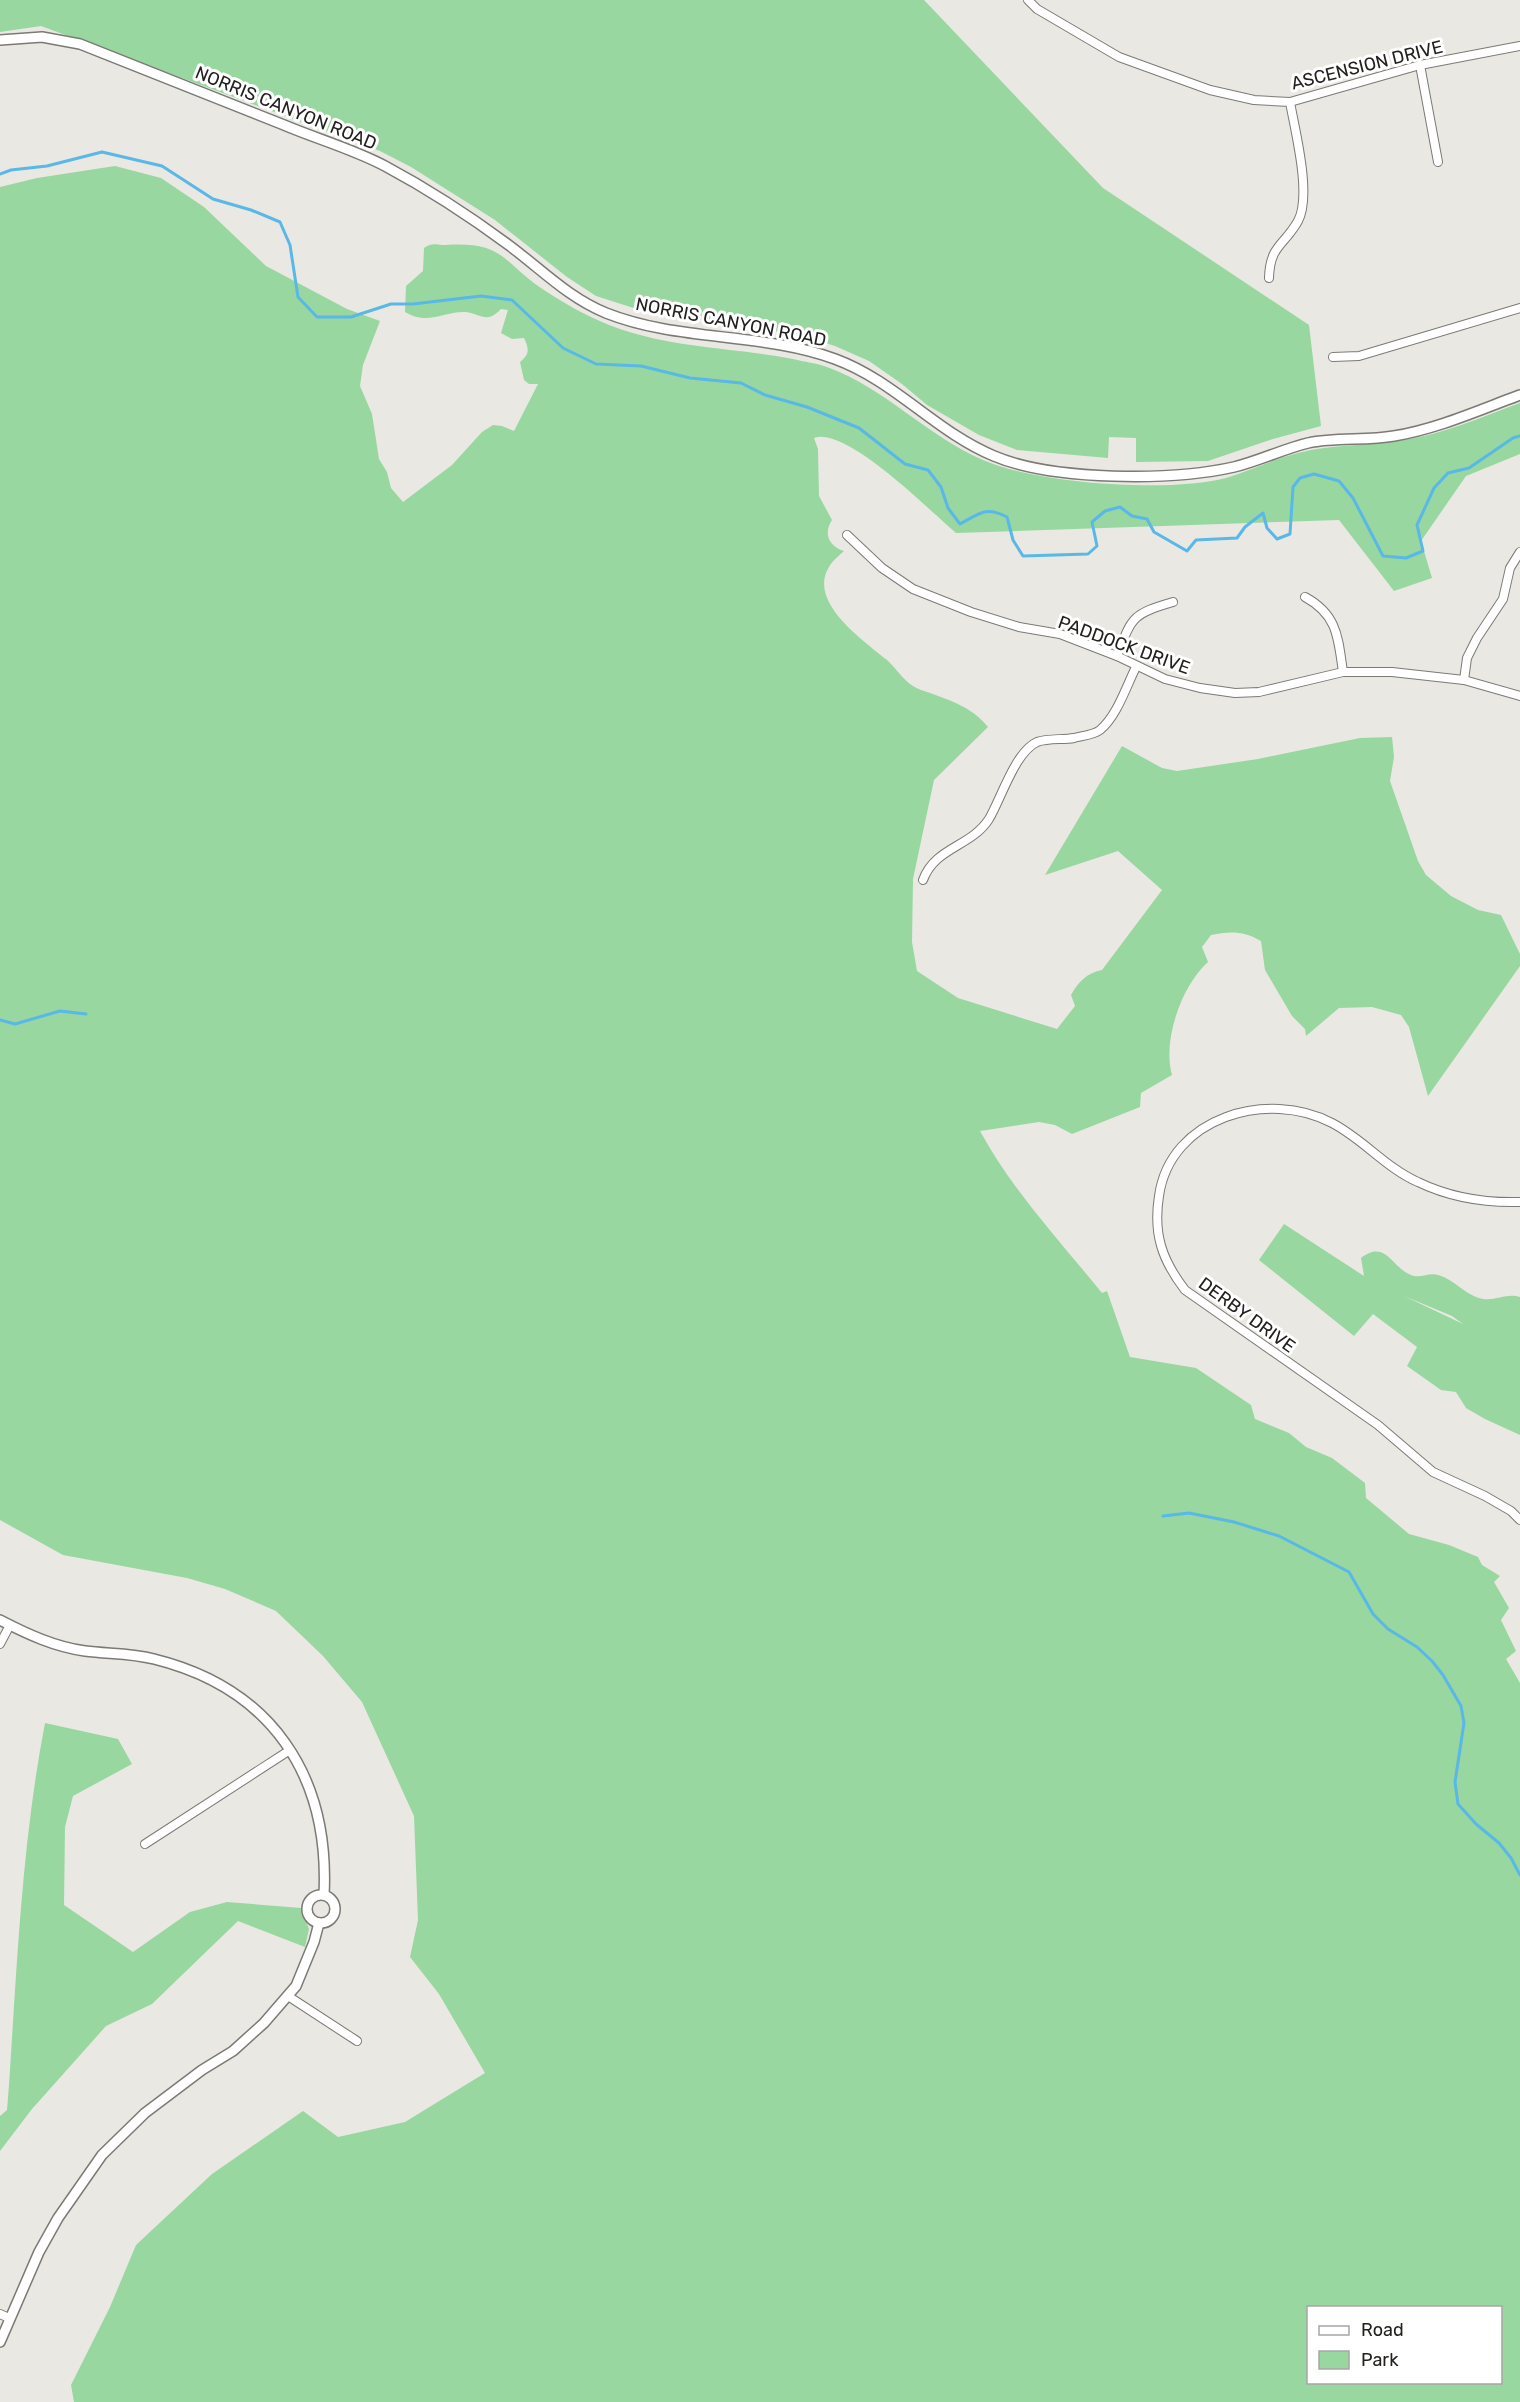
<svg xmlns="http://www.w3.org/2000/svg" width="1520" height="2402" font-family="Rubik,sans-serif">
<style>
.green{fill:#98d7a0;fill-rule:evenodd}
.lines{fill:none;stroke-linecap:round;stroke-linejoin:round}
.stream{stroke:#59b8e7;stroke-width:3}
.minor-casing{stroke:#7b7a75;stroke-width:10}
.tertiary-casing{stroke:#7b7a75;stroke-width:12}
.minor{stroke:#fff;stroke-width:8}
.tertiary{stroke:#fff;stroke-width:9}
.labels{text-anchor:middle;stroke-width:6;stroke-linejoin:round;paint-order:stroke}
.street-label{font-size:18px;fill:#22211f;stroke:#fff}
</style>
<rect width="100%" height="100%" fill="#e9e8e3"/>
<g class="green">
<path d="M0,0H924L1103,188L1309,325L1321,426L1273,439L1208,461L1136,462V438L1109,437L1108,458L1017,450L979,435L927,405L902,384L869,361L835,346L800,335L643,311L596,296L567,277L495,220L411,167L380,151L41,26L0,32Z"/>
<path d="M115,166L161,178L204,207L266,266L347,309L380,321L363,365L360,386L372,414L379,459L387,472L391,488L403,502L452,465L482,432L493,425L502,426L514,431L538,384H529L524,380L520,362C530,354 529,349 524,338L512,339L501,333L508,310L501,309C498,312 494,316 489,317C481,318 475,313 466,312C442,311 429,326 405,312L406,286L423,271L424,248C432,242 436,245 446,245C507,241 502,264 547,292C570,307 594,320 620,329C675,348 736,348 793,359C804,362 817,363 827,367C885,388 927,436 983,460C1037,484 1169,493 1226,478C1250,471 1273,459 1298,453C1332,444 1368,446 1403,440C1444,434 1482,417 1520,403V454L1466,476L1421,541L1432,578L1394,591L1339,520L956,533C930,511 846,426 814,438L818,449L819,496L832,520C823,534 829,546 844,551C840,555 832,561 829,567C807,602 864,641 887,660C896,668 903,680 913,686C917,689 925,691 930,693C952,701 973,708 988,727L934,780L913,879L912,942L917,971L958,998L1057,1029L1075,1006L1071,995C1079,981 1087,973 1102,970L1162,890L1118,851L1045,875L1122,746L1162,768L1177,771L1258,759L1360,738L1392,737L1394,757L1390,781L1418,861L1426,875L1451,896L1478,910L1501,915L1520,954V966L1428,1096L1409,1027L1401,1015L1372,1007L1339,1008L1306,1036L1305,1029L1292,1016L1265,970L1261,941C1244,931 1230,931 1211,935L1202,947L1208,962C1182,985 1162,1040 1172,1075L1141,1093L1140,1107L1072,1134L1055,1125L1039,1122L980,1131C1012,1190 1060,1241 1102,1293L1107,1291L1130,1357L1196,1368L1251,1405L1255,1419L1289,1433L1306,1447L1332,1458L1365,1483L1366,1498L1409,1534L1449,1545L1478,1557L1482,1565L1500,1576L1494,1582L1509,1608L1501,1620L1516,1651L1506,1659L1520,1683V2402H74L71,2385L110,2307L136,2245L212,2174L303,2111L338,2137L405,2122L485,2073L439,1994L410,1957L418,1920L414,1816L362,1702L323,1656L276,1611L225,1589L187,1578L63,1555L0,1520V187L37,178ZM1308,2308H1500V2382H1308Z"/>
<path d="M1284,1224L1364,1276L1361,1258C1386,1239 1391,1267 1411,1275C1419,1279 1430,1272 1438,1275C1454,1279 1466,1296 1483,1299C1496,1301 1507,1293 1520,1297V1435L1485,1419L1466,1408L1456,1392L1441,1390L1407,1366L1417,1347L1373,1314L1354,1336L1259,1260ZM1404,1296L1452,1316L1463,1324Z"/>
<path d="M45,1723L118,1739L132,1764L73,1796L65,1827L64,1905L133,1952L190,1912L227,1902L301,1908L309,1929L305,1947L238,1921L152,2004L106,2026L32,2109L0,2151V2116L7,2110L9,2085C17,1964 22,1842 45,1723Z"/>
</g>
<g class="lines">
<g class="stream">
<path d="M0,174L11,170L47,166L102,152L162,166L213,199L251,210L280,222L290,245L298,297L317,317H351L391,304H413L481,296L512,300L563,348L596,364L641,366L690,378L741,383L765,395L807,407L859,428L905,464L928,470L941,487L948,508L960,524C980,513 986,506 1007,517L1013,540L1023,556L1088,554L1097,546L1092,522L1105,511L1120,507L1132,516L1147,519L1154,532L1187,551L1196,540L1237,538L1245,527L1263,513L1267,528L1277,539L1290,534L1293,487L1300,478L1314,474L1339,481L1353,498L1383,556L1406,558L1423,551L1417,525L1434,488L1448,473L1469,468L1513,438L1520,436"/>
<path d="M0,1020L15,1024L60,1011L86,1014"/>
<path d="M1163,1516L1189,1513L1234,1522L1279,1536L1349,1572L1373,1614L1388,1629L1417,1647L1432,1661L1443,1675L1461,1706L1464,1723L1455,1782L1458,1804L1476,1824L1499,1843L1511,1858L1520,1875"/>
</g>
<defs>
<g id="minor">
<path d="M1028,0L1037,9L1119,57L1210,90L1254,100L1290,102L1420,65L1520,46"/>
<path d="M1420,65L1438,162"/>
<path d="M1269,278C1270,245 1284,246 1298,221C1312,195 1295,131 1290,102"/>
<path d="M1333,357L1359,356L1520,308"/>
<path d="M847,535L882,568L913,589L971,612L1019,627L1060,634L1117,656L1165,679L1200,688L1235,693L1259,692L1343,672H1392L1464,680L1520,696"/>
<path d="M1305,597C1338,615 1338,638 1343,672"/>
<path d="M1117,656C1132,617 1132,614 1173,602"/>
<path d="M1464,680L1467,658L1477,638L1503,599L1510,568L1520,552"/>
<path d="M923,880C935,847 971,847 989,819C1001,799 1015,752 1037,742C1048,738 1063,740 1074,738C1081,736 1094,735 1100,730C1117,716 1126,687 1136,667"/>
<path d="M1520,1202C1485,1203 1449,1197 1418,1182C1386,1168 1363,1139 1332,1123C1268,1089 1170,1117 1159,1196C1153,1234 1162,1260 1185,1290L1378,1425L1433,1472L1485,1496L1511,1511L1520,1520"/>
<path d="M0,1644L10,1625"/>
<path d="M145,1844L290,1750"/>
<path d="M288,1996L357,2041"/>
<path d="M0,2314L9,2318"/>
</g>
<g id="tertiary">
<path d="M0,40L42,37L80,44C148,71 216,98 284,125C317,139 353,149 385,166C428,189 471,217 510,246C542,270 569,298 606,313C679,342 762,332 835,359C895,381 936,432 994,456C1053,481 1172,481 1234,467C1259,461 1283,449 1308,443C1336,437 1366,441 1394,436C1437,429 1479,410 1520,395"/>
<path d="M0,1620C27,1634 55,1647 85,1651C108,1654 131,1653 154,1659C271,1688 330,1775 324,1895"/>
<circle cx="321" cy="1909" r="14"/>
<path d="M0,2342L39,2252L58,2218L102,2155L145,2113L202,2070L233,2051L264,2023L296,1986L314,1942L319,1923"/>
</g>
</defs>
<use href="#minor" class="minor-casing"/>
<use href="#tertiary" class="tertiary-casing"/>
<use href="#minor" class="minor"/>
<use href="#tertiary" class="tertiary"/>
</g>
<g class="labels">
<g class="street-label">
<text transform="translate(1367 65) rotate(-14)" y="6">ASCENSION DRIVE</text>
<text transform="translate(286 108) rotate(22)" y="6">NORRIS CANYON ROAD</text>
<text transform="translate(731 322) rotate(11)" y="6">NORRIS CANYON ROAD</text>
<text transform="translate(1124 645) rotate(20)" y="6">PADDOCK DRIVE</text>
<text transform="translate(1247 1315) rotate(36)" y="6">DERBY DRIVE</text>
</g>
</g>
<rect x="1307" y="2306" width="195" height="78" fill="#ffffff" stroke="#a7a6a5" stroke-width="1.5"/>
<rect x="1319" y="2326" width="30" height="9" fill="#ffffff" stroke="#a7a6a5" stroke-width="1.5"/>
<text x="1361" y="2336" font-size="18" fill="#22211f">Road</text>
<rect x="1319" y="2351" width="30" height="18" fill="#98d7a0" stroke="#a7a6a5" stroke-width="1.5"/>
<text x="1361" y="2366" font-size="18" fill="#22211f">Park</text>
</svg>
